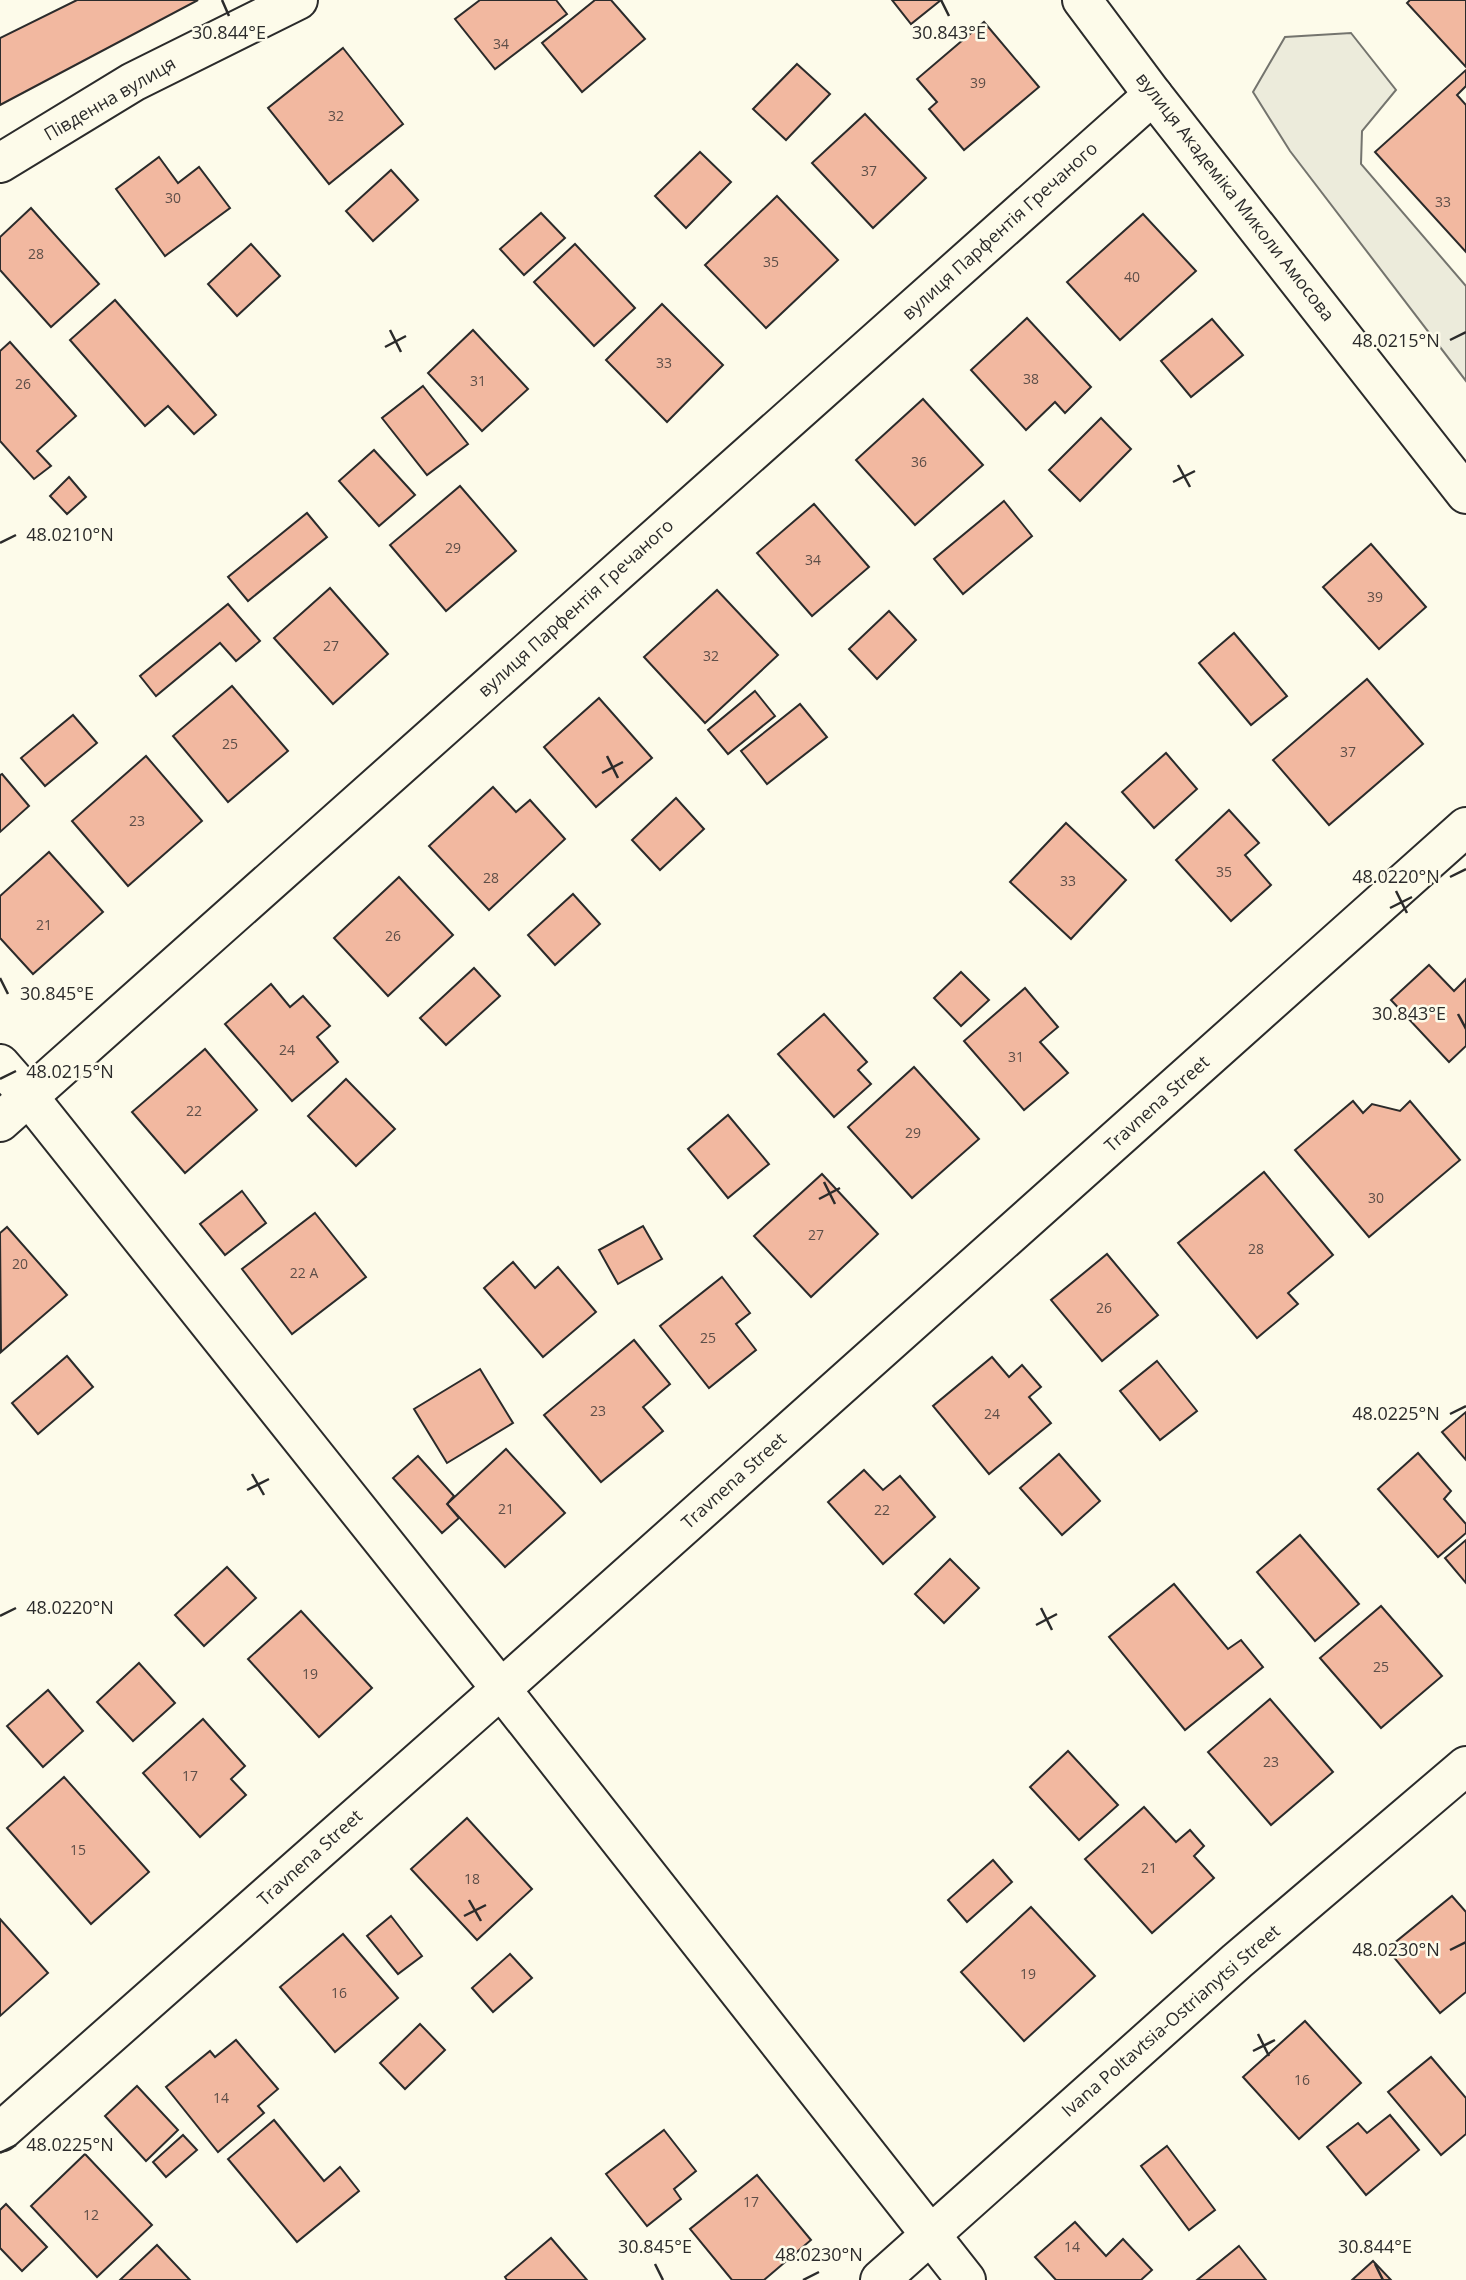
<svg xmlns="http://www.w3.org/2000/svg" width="1466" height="2280" font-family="'Open Sans',sans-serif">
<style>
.green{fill:#ecebdb;stroke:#74746e;stroke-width:2}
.building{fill:#f2b8a0;stroke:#2b2b2b;stroke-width:2}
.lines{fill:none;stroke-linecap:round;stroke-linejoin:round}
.minor-casing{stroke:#2b2b2b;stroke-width:42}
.minor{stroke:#fdfbea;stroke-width:38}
.ticks{fill:none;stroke:#2b2b2b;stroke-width:2.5}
.labels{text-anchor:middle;stroke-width:5;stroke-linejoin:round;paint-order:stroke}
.number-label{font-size:14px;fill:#5d4e48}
.street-label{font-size:18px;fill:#2b2b2b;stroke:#fdfbea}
.ticks-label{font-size:18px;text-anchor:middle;fill:#2b2b2b;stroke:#fdfbea;stroke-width:5;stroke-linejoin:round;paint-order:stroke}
</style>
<rect width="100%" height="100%" fill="#fdfbea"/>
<path class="green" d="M1351,33L1396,90L1362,131L1361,164L1466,286V381L1290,151L1253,92L1285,37Z"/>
<g class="building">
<path d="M77,0H198L0,105V38Z"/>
<path d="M480,0H556L567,14L495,69L455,19Z"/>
<path d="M595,0H611L645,39L582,92L542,43Z"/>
<path d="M892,0H941L911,24Z"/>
<path d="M1410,0H1466V67L1407,3Z"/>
<path d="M984,22L1039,87L964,150L929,109L937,102L917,79Z"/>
<path d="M343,48L403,124L329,184L268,108Z"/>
<path d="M797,64L830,94L786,140L753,109Z"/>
<path d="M1466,70V86L1457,95L1466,105V252L1375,152Z"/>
<path d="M865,114L926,178L873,228L812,163Z"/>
<path d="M700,152L731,182L686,228L655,196Z"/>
<path d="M159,157L178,183L199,167L230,208L165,256L116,189Z"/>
<path d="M391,170L418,200L373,241L346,211Z"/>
<path d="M777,196L838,260L766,328L705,265Z"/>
<path d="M31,208L99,284L51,327L0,270V237Z"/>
<path d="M541,213L565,238L524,275L500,249Z"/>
<path d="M1143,214L1196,271L1120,340L1067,282Z"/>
<path d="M251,244L280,276L237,316L208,284Z"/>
<path d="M575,244L635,308L594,346L534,282Z"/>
<path d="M115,300L216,415L194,434L168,406L145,426L70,340Z"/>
<path d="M662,304L723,365L667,422L606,360Z"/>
<path d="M1027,318L1091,387L1065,413L1055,402L1026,430L971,370Z"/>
<path d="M1212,319L1243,355L1191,397L1161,361Z"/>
<path d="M473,330L528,389L482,431L428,373Z"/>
<path d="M10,342L76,416L37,451L51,466L34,479L0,441V351Z"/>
<path d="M423,386L468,444L427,475L382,418Z"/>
<path d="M923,399L983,465L915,525L856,460Z"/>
<path d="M1101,418L1131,449L1080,501L1049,470Z"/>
<path d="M374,450L415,495L379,526L339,481Z"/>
<path d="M69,477L86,497L67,514L50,496Z"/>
<path d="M460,486L516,551L446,611L390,545Z"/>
<path d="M1004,501L1032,536L963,594L934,559Z"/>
<path d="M814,504L869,567L812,616L757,553Z"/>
<path d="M307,513L327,537L248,601L228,577Z"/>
<path d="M1371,544L1426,607L1379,649L1323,587Z"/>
<path d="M330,588L388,654L333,704L274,638Z"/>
<path d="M717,590L778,655L705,723L644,657Z"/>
<path d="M228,604L260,641L236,661L220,643L156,696L140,676Z"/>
<path d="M889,611L916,640L877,679L849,649Z"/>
<path d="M1234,633L1287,696L1251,725L1199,663Z"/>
<path d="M1367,679L1423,744L1329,825L1273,760Z"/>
<path d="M232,686L288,751L228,802L173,736Z"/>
<path d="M755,691L775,716L728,754L708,730Z"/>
<path d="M599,698L652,758L596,807L544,747Z"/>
<path d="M800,704L827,737L767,784L741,751Z"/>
<path d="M73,715L97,743L45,786L21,758Z"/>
<path d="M1166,753L1197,789L1154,828L1122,792Z"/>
<path d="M146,756L202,821L128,886L72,821Z"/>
<path d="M2,774L29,806L0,832V775Z"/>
<path d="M493,787L516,812L530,800L565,839L489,910L429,846Z"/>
<path d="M676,798L704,829L660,870L632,840Z"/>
<path d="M1229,810L1259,843L1245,855L1271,885L1231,921L1176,860Z"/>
<path d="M1066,823L1126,880L1071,939L1010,882Z"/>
<path d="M49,852L103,912L33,974L0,938V896Z"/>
<path d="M399,877L453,935L388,996L334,938Z"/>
<path d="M573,894L600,924L555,965L528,935Z"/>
<path d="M1429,965L1454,991L1466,979V1046L1449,1062L1391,1000Z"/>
<path d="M474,968L500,996L446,1045L420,1018Z"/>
<path d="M961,972L989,1000L961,1026L934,998Z"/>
<path d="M271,984L290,1007L303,996L330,1026L317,1037L338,1062L292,1101L225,1024Z"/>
<path d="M1025,988L1058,1027L1040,1042L1068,1073L1024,1110L964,1041Z"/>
<path d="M824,1014L867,1062L858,1070L871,1084L834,1117L778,1054Z"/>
<path d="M205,1049L257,1110L185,1173L132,1112Z"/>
<path d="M914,1067L979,1139L912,1198L848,1127Z"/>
<path d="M346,1079L395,1129L356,1166L308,1116Z"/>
<path d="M1353,1101L1363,1113L1372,1104L1400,1111L1410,1101L1460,1160L1369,1237L1295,1150Z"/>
<path d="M728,1115L769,1164L728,1198L688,1149Z"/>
<path d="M1264,1172L1333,1255L1288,1293L1298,1304L1257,1338L1178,1243Z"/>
<path d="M822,1174L878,1234L811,1297L754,1236Z"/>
<path d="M242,1191L266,1223L225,1255L200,1224Z"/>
<path d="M315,1213L366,1277L292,1334L242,1269Z"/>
<path d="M643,1226L662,1259L618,1284L599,1250Z"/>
<path d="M7,1227L67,1295L1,1352L0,1233Z"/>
<path d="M1107,1254L1158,1315L1102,1361L1051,1300Z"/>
<path d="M513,1262L535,1288L558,1267L596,1312L543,1357L484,1288Z"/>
<path d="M722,1277L750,1313L736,1324L756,1350L709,1388L660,1326Z"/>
<path d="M634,1340L670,1384L643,1407L663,1431L601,1482L544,1415Z"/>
<path d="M67,1356L93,1387L38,1434L12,1403Z"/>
<path d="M992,1357L1009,1377L1022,1365L1041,1387L1029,1397L1051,1423L989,1474L933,1406Z"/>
<path d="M1157,1361L1197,1411L1160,1440L1120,1391Z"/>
<path d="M480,1369L513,1423L447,1463L414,1409Z"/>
<path d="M1466,1412V1460L1442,1432Z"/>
<path d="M506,1449L565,1513L505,1567L447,1504Z"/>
<path d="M1418,1453L1451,1491L1444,1499L1466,1524V1533L1438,1557L1378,1489Z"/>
<path d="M1059,1454L1100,1501L1062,1535L1020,1488Z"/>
<path d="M418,1456L454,1496L447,1504L459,1518L442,1533L393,1478Z"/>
<path d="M864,1470L883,1490L900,1476L935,1517L883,1564L828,1502Z"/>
<path d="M1300,1535L1359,1604L1315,1641L1257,1572Z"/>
<path d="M1466,1540V1583L1445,1558Z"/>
<path d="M950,1559L979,1588L944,1623L915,1594Z"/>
<path d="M227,1567L256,1598L204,1646L175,1615Z"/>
<path d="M1174,1584L1228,1649L1241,1640L1263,1667L1185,1730L1109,1637Z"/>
<path d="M1381,1606L1442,1676L1381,1728L1320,1658Z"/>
<path d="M301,1611L372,1688L319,1737L248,1659Z"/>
<path d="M139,1663L175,1703L133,1741L97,1702Z"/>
<path d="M48,1690L83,1731L43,1767L7,1726Z"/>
<path d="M1270,1699L1333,1772L1271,1825L1208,1752Z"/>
<path d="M203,1719L245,1766L231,1779L246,1795L200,1837L143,1773Z"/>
<path d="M1068,1751L1118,1805L1079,1840L1030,1787Z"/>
<path d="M64,1777L149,1872L91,1924L7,1828Z"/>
<path d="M1144,1807L1176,1842L1190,1830L1204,1846L1194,1856L1214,1878L1152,1933L1085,1859Z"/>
<path d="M467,1818L532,1889L477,1940L411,1869Z"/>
<path d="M993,1860L1012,1882L967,1922L948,1900Z"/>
<path d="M1452,1896L1466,1912V1992L1440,2013L1387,1949Z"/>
<path d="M1031,1907L1095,1976L1024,2041L961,1972Z"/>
<path d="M391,1916L422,1956L398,1974L367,1936Z"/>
<path d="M0,1919L48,1973L0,2016Z"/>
<path d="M343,1934L398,1998L335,2052L280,1987Z"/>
<path d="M510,1954L532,1978L493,2012L472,1988Z"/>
<path d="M1305,2021L1361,2083L1299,2139L1243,2077Z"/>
<path d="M420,2024L445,2050L405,2089L380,2063Z"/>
<path d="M236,2040L278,2089L258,2106L264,2113L218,2152L166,2087L210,2051L215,2057Z"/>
<path d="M1431,2057L1466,2098V2134L1441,2155L1388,2092Z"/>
<path d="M137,2086L178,2130L146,2161L105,2116Z"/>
<path d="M1390,2115L1419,2150L1366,2195L1327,2147L1358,2123L1367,2133Z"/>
<path d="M274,2120L324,2181L340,2167L359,2191L297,2242L228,2159Z"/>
<path d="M664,2130L696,2171L674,2189L681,2199L647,2226L606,2174Z"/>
<path d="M183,2135L197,2150L166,2177L153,2162Z"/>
<path d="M1167,2146L1215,2210L1189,2230L1141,2166Z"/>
<path d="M85,2154L152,2225L97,2277L31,2206Z"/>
<path d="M757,2175L811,2240L764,2280H732L690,2229Z"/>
<path d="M6,2204L47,2247L22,2271L0,2248V2210Z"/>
<path d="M1075,2222L1106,2256L1123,2239L1152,2270L1141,2280H1056L1035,2257Z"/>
<path d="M551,2238L587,2280H507L505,2277Z"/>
<path d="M157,2245L190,2280H120Z"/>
<path d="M1239,2246L1266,2280H1197Z"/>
<path d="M1373,2261L1391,2280H1352Z"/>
</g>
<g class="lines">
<defs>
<g id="minor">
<path d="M1082,0L1153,95L1466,494"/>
<path d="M0,163L133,82L298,0"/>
<path d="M0,1064L28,1096L501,1689L966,2280"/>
<path d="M0,1122L1153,95"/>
<path d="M0,2132L501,1689L1466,827"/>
<path d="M880,2280L1237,1961L1466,1766"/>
</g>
</defs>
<use href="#minor" class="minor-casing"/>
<use href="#minor" class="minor"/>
</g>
<path class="ticks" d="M222,0L229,16M941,0L949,16M390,330L401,352M1450,340L1466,332M385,347L406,336M1178,465L1190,487M1173,482L1195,471M0,543L16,535M607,756L618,778M602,773L623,762M1450,877L1466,869M1396,891L1407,913M1390,908L1412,897M0,978L8,994M1458,1014L1466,1029M0,1079L16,1071M824,1182L835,1204M819,1199L840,1188M1450,1414L1466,1406M252,1474L264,1495M247,1490L269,1479M1041,1608L1052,1630M0,1616L16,1608M1036,1625L1057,1614M469,1900L481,1921M464,1916L486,1905M1450,1950L1466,1942M1258,2034L1269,2056M1253,2051L1275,2040M0,2153L16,2145M655,2264L663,2280M1375,2264L1383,2280M803,2280L819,2272"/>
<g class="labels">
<g class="number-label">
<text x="501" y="49">34</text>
<text x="978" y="88">39</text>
<text x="336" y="121">32</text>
<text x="869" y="176">37</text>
<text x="173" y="203">30</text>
<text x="1443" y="207">33</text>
<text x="36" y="259">28</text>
<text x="771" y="267">35</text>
<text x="1132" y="282">40</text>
<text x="664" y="368">33</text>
<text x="1031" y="384">38</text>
<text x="478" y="386">31</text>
<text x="23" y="389">26</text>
<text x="919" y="467">36</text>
<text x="453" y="553">29</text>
<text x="813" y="565">34</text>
<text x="1375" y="602">39</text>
<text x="331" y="651">27</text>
<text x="711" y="661">32</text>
<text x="230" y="749">25</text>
<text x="1348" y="757">37</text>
<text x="137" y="826">23</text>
<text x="1224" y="877">35</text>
<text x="491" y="883">28</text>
<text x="1068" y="886">33</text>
<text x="44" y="930">21</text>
<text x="393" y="941">26</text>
<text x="287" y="1055">24</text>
<text x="1016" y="1062">31</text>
<text x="194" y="1116">22</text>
<text x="913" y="1138">29</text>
<text x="1376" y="1203">30</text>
<text x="816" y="1240">27</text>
<text x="1256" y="1254">28</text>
<text x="20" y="1269">20</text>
<text x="304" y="1278">22 А</text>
<text x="1104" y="1313">26</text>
<text x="708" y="1343">25</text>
<text x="598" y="1416">23</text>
<text x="992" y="1419">24</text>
<text x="506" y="1514">21</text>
<text x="882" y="1515">22</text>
<text x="1381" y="1672">25</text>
<text x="310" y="1679">19</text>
<text x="1271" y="1767">23</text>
<text x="190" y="1781">17</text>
<text x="78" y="1855">15</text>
<text x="1149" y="1873">21</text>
<text x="472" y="1884">18</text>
<text x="1028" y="1979">19</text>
<text x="339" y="1998">16</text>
<text x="1302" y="2085">16</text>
<text x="221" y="2103">14</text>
<text x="751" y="2207">17</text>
<text x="91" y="2220">12</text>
<text x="1072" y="2252">14</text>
</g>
<g class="street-label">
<text transform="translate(110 99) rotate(-30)" y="6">Південна вулиця</text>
<text transform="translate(1235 197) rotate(52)" y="6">вулиця Академіка Миколи Амосова</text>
<text transform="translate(1000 231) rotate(-42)" y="6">вулиця Парфентія Гречаного</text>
<text transform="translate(576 608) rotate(-42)" y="6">вулиця Парфентія Гречаного</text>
<text transform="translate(1157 1104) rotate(-42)" y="6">Travnena Street</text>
<text transform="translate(734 1481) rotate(-42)" y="6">Travnena Street</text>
<text transform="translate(310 1858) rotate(-42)" y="6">Travnena Street</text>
<text transform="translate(1171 2021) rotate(-41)" y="6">Ivana Poltavtsia-Ostrianytsi Street</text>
</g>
</g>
<g class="ticks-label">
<text x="229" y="39">30.844°E</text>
<text x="949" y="39">30.843°E</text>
<text x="1396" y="347">48.0215°N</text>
<text x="70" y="541">48.0210°N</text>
<text x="1396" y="883">48.0220°N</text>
<text x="57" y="1000">30.845°E</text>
<text x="1409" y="1020">30.843°E</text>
<text x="70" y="1078">48.0215°N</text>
<text x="1396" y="1420">48.0225°N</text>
<text x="70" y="1614">48.0220°N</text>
<text x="1396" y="1956">48.0230°N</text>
<text x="70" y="2151">48.0225°N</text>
<text x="655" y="2253">30.845°E</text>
<text x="1375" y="2253">30.844°E</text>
<text x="819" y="2261">48.0230°N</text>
</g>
</svg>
